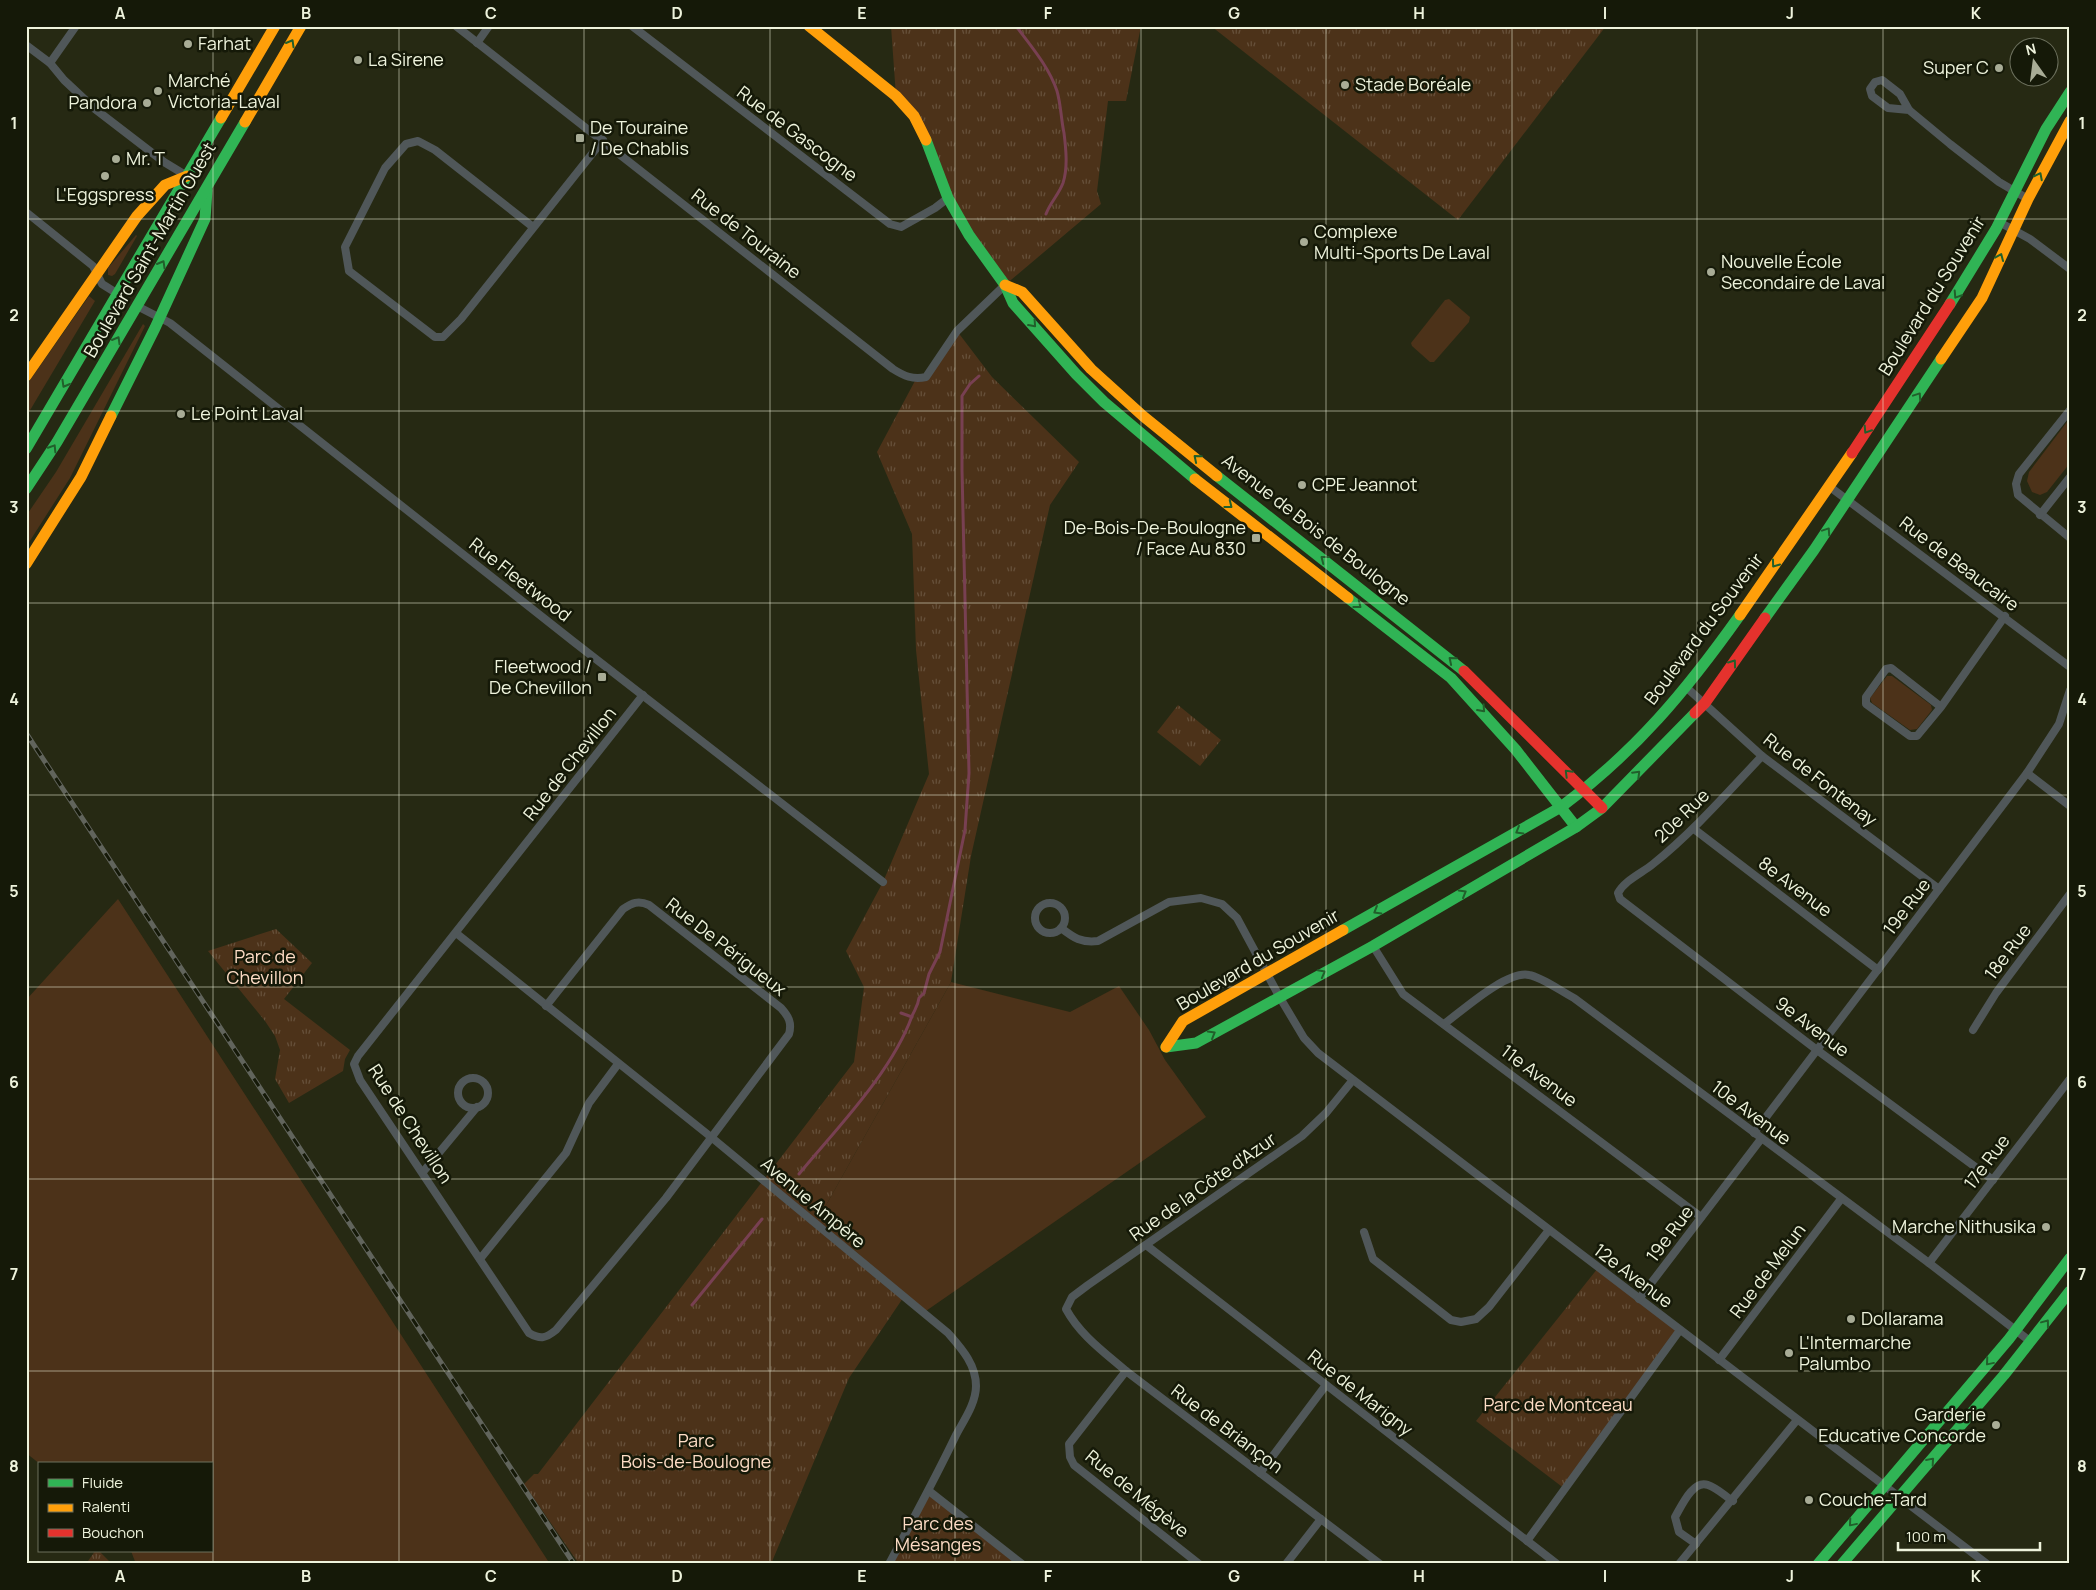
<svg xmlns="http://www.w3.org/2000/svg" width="2096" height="1590" font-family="Manrope,sans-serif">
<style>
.grass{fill:#4c3219}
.park{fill:url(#park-tufts)}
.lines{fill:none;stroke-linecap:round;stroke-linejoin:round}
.stream{stroke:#784052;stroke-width:3}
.street{stroke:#505759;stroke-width:8}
.fast{stroke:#30b455;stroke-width:11}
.slow{stroke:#ff9f0a;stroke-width:11}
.jam{stroke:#e5322d;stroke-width:11}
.rail-casing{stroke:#61645c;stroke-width:5}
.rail{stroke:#151908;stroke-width:3;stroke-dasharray:9;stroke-linecap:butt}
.oneway{stroke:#215f2b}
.grid{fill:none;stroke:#eef3dc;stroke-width:1;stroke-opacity:0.55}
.poi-dot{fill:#a8ac96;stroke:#151908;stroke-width:2}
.labels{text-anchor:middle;stroke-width:5;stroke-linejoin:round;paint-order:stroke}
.poi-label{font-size:18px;fill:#eef3dc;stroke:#151908;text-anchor:start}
.street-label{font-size:18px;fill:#eef3dc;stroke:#151908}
.park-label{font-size:18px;fill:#fddcc5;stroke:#151908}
.neatline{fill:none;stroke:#eef3dc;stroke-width:2}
.grid-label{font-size:16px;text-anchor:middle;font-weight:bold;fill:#eef3dc}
</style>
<defs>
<pattern id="park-tufts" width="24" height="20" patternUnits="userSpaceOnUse" patternTransform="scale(1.25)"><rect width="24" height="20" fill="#4c3219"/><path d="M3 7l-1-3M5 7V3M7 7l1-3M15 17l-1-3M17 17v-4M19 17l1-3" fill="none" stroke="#66503a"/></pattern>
</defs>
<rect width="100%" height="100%" fill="#262913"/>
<g class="grass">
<path d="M136,235L137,236L115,274L112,276L108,275V268Z"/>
<path d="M89,296L95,301L26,417V386Z"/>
<path d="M1449,299L1470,317L1469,322L1434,362H1430L1412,346L1411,343L1445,300Z"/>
<path d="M143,324L145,326L70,478L26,547V516L56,472Z"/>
<path d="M2070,418V463L2047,492L2040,495L2032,492L2027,481L2029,472Z"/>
<path d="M1887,676H1892L1931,705L1932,710L1917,729L1910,730L1872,703L1870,698Z"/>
<path d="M118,899L550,1564H136L131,1551H211V1464H40L26,1453V1000Z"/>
<path d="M951,982L1070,1012L1119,986L1149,1030L1165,1060L1206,1117L923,1313L903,1298L820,1216Z"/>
</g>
<g class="park">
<path d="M891,26H1141L1126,101H1108L1097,191L1101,204L1005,285L969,235L938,168L896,96Z"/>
<path d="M1211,26H1606L1458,220Z"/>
<path d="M957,331L992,377L1079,462L1050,505L971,856L951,982L820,1216L903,1298L849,1378L771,1564H579L524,1484L534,1474H538L854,1062L864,987L846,951L883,882L929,774L916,650L912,534L877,452L916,379L926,377Z"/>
<path d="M1178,705L1221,740L1200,766L1157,732Z"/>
<path d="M276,929L312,963L284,999L350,1050L345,1059L343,1071L289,1103L275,1079L280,1050L275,1036L265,1021L208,951Z"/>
<path d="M1598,1268L1680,1330L1565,1489L1476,1421Z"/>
<path d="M929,1491L1022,1564H889Z"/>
<path d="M95,1551H99L112,1564H86Z"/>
</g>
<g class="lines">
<g class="stream">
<path d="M1016,26C1031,46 1049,67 1057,91C1061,105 1061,119 1064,133C1066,149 1068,168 1063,183C1059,194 1050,203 1046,214"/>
<path d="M901,1013L912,1017"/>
<path d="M799,1174C837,1128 892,1072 912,1016C915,1009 918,1006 919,998L924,993L929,974L940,952L965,830L969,773L962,470V396L970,384L979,376"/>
<path d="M692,1305L762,1219"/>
</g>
<g class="street">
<path d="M456,26L893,369C904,376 913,380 926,377L957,331L1005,285"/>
<path d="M632,26L890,224L901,227L935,208L948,198"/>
<path d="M477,43L489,26"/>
<path d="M26,45L50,63L64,80L95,109L164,162L187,176"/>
<path d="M50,63L76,26"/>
<path d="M1909,110L1888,108L1872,96L1870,89L1875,82L1882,80L1900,94L1909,110L1950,144L1999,182L2028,199"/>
<path d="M26,212L93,266L102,284L118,294"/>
<path d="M1999,222L2030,239L2070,269"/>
<path d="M533,227L435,150L418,141L406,144L385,168L345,247L349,271L435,337H443L461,319L603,140"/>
<path d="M137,306L170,323L574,642L883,882"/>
<path d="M2070,410L2019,474L2016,484L2018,495L2070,538"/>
<path d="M1830,487L2070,667"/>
<path d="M2040,515L2070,477"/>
<path d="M1687,688L1762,756L1939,889"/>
<path d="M1941,707L1891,668L1886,669L1866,697V704L1910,736H1917L1941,707L2005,616"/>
<path d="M1762,756C1727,793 1693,832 1653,864C1642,873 1625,880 1618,893L1620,899L1817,1050L1993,1180"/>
<path d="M2027,773L2070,806"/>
<path d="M1694,829L1878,970"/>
<circle cx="1050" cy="918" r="15"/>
<path d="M1061,928C1074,938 1081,943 1098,941L1169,902L1201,898L1222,904L1237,918L1279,996L1304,1038L1318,1053L1987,1564"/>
<path d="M456,933L711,1137L948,1333C961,1348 976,1364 976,1386C976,1403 964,1420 956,1435C935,1479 912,1521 889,1564"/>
<path d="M1373,946L1403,994L1701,1217"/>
<path d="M546,1006L623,909C632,903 638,900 649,905L781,1008C789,1017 792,1023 789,1034L666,1198L556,1330C546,1338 541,1340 529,1333L360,1080L354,1064L358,1056L643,695"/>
<path d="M1444,1024C1462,1011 1507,970 1529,975C1542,977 1562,992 1574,998L1929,1263L2031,1342"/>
<path d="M1973,1030L1996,993L2070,894"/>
<circle cx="473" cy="1093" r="15"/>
<path d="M1352,1081L1326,1113L1302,1136L1088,1285L1072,1297L1066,1309C1080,1335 1104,1352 1126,1371L1380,1564"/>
<path d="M1754,1133L2027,773L2059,724L2070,690"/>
<path d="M423,1172L477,1107"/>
<path d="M1364,1232L1373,1259L1451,1320L1461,1322L1476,1319L1489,1307L1549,1230"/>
<path d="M1146,1245L1557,1564"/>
<path d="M480,1259L566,1153L589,1103L618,1064"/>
<path d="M1929,1263L2070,1079"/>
<path d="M1639,1299L1761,1139"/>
<path d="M1719,1360L1841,1199"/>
<path d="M1126,1371L1069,1444L1070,1457L1074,1465L1199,1564"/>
<path d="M1260,1473L1326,1385"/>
<path d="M929,1491L1022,1564"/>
<path d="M1527,1541L1680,1330"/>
<path d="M1696,1544L1679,1532L1675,1517C1681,1507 1693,1479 1708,1485C1717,1488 1725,1496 1733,1501"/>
<path d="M1286,1564L1321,1519"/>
<path d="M1679,1564L1797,1420"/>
</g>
<g class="fast">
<path d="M926,140L948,198L969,235L1005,285L1013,303L1076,374L1104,402L1195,479"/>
<path d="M1950,304L1996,229L2046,129L2070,92"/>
<path d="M111,416L155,328L205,219L207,190"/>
<path d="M26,449L221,118"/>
<path d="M1217,476L1464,671"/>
<path d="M26,489L57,442L245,122"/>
<path d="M1348,598L1451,678L1516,750L1576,827"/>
<path d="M1765,618L1814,550L1941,359"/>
<path d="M1343,930L1561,807C1636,751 1686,691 1740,615"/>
<path d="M1166,1047L1196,1043L1373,946L1576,827L1602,808L1695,713"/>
<path d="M1818,1564L2009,1339L2070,1258"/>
<path d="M1842,1564L2004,1375L2070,1291"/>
</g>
<g class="slow">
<path d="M809,26L896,96L914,116L926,140"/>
<path d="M221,118L275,26"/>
<path d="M245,122L301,26"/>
<path d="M1005,285L1022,292L1091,369L1143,416L1217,476"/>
<path d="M1941,359L1982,298L2028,199L2070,121"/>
<path d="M26,376L137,216L165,185L187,176"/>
<path d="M1195,479L1348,598"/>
<path d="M26,564L81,477L111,416"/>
<path d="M1740,615L1852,453"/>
<path d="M1166,1047L1183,1021L1343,930"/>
</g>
<g class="jam">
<path d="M1852,453L1950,304"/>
<path d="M1464,671L1602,808"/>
<path d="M1695,713L1705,703L1765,618"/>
</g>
<defs>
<path id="rail" d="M26,733L574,1564"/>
</defs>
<use href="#rail" class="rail-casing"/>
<use href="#rail" class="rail"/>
</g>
<defs><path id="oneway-chevron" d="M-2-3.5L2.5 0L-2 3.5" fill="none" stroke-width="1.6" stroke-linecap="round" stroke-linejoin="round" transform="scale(1.25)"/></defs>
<g class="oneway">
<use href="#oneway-chevron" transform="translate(291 43) rotate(-60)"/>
<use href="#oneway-chevron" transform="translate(2039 176) rotate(-63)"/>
<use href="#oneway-chevron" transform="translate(2000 257) rotate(-67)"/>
<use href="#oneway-chevron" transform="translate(162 264) rotate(-60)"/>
<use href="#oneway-chevron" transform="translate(1957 295) rotate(123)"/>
<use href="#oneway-chevron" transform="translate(1033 324) rotate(48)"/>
<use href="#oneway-chevron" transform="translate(117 340) rotate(-60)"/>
<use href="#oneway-chevron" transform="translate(65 384) rotate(120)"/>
<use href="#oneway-chevron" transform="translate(1918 396) rotate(-56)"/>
<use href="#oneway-chevron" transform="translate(1867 430) rotate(123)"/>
<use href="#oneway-chevron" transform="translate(53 448) rotate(-58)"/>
<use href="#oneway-chevron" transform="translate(1197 458) rotate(-140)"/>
<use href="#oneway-chevron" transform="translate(1229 505) rotate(38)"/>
<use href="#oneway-chevron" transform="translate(1827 531) rotate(-56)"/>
<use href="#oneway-chevron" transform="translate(1324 559) rotate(-142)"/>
<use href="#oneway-chevron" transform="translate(1775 564) rotate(126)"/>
<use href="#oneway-chevron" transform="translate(1358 605) rotate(38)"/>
<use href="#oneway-chevron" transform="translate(1452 660) rotate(-140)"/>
<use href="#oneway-chevron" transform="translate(1733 663) rotate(-54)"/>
<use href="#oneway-chevron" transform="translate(1482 709) rotate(48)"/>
<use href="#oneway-chevron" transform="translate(1568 773) rotate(-135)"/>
<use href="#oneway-chevron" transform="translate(1637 774) rotate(-45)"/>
<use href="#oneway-chevron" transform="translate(1519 831) rotate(150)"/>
<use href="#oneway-chevron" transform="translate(1463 893) rotate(-30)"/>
<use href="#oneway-chevron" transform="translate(1377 911) rotate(150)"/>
<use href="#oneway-chevron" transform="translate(1322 973) rotate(-28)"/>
<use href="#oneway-chevron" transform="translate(1212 1034) rotate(-30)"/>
<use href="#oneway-chevron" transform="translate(2046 1323) rotate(-53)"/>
<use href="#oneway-chevron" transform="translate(1989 1362) rotate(130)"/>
<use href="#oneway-chevron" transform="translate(1931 1461) rotate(-49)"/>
<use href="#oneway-chevron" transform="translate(1852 1523) rotate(130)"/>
</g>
<path class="grid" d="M213,26V1564M399,26V1564M584,26V1564M770,26V1564M955,26V1564M1141,26V1564M1326,26V1564M1512,26V1564M1697,26V1564M1883,26V1564M26,219H2070M26,411H2070M26,603H2070M26,795H2070M26,987H2070M26,1179H2070M26,1371H2070"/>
<g class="poi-dot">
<circle cx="188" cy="44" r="5"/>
<circle cx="358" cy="60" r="5"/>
<circle cx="1999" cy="68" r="5"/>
<circle cx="1345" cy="85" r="5"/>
<circle cx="158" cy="91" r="5"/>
<circle cx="147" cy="103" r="5"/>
<rect x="575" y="133" width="10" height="10" rx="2.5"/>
<circle cx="116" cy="159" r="5"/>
<circle cx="105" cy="176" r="5"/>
<circle cx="1304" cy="242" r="5"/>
<circle cx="1711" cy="272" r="5"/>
<circle cx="181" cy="414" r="5"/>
<circle cx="1302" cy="485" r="5"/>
<rect x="1251" y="533" width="10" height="10" rx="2.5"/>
<rect x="597" y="672" width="10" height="10" rx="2.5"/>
<circle cx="2046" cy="1227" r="5"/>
<circle cx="1851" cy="1319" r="5"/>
<circle cx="1789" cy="1353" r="5"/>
<circle cx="1996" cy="1425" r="5"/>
<circle cx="1809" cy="1500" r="5"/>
</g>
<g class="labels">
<g class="poi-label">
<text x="198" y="50">Farhat</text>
<text x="368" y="66">La Sirene</text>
<text x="1989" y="74" text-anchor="end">Super C</text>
<text x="168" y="87">Marché<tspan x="168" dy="21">Victoria-Laval</tspan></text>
<text x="1355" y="91">Stade Boréale</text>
<text x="137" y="109" text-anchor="end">Pandora</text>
<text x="590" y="134">De Touraine<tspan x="590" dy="21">/ De Chablis</tspan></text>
<text x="126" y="165">Mr. T</text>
<text x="105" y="201" text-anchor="middle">L'Eggspress</text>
<text x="1314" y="238">Complexe<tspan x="1314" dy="21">Multi-Sports De Laval</tspan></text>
<text x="1721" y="268">Nouvelle École<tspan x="1721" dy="21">Secondaire de Laval</tspan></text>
<text x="191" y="420">Le Point Laval</text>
<text x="1312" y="491">CPE Jeannot</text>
<text x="1246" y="534" text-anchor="end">De-Bois-De-Boulogne<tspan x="1246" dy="21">/ Face Au 830</tspan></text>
<text x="592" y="673" text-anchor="end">Fleetwood /<tspan x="592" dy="21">De Chevillon</tspan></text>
<text x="2036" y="1233" text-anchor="end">Marche Nithusika</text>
<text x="1861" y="1325">Dollarama</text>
<text x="1799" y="1349">L'Intermarche<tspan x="1799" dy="21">Palumbo</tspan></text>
<text x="1986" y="1421" text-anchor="end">Garderie<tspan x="1986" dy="21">Educative Concorde</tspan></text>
<text x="1819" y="1506">Couche-Tard</text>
</g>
<g class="street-label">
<text transform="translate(797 134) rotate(37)" y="6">Rue de Gascogne</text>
<text transform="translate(746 234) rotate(38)" y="6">Rue de Touraine</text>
<text transform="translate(150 250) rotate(-60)" y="6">Boulevard Saint-Martin Ouest</text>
<text transform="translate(1932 296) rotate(-58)" y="6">Boulevard du Souvenir</text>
<text transform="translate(1316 530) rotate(38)" y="6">Avenue de Bois de Boulogne</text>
<text transform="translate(1959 564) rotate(37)" y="6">Rue de Beaucaire</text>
<text transform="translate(520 580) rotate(38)" y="6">Rue Fleetwood</text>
<text transform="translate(1704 629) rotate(-53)" y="6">Boulevard du Souvenir</text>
<text transform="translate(570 764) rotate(-52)" y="6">Rue de Chevillon</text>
<text transform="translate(1820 780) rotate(38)" y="6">Rue de Fontenay</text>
<text transform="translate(1682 816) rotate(-44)" y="6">20e Rue</text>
<text transform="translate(1795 887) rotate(37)" y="6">8e Avenue</text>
<text transform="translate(1907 907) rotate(-53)" y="6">19e Rue</text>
<text transform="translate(726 947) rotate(38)" y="6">Rue De Périgueux</text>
<text transform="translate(2008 952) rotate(-53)" y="6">18e Rue</text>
<text transform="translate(1258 960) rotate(-30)" y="6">Boulevard du Souvenir</text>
<text transform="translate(1812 1027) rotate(37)" y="6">9e Avenue</text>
<text transform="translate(1539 1076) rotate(37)" y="6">11e Avenue</text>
<text transform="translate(1751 1113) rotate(37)" y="6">10e Avenue</text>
<text transform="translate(410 1124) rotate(57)" y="6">Rue de Chevillon</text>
<text transform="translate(1987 1162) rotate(-53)" y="6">17e Rue</text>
<text transform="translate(1203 1187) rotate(-35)" y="6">Rue de la Côte d'Azur</text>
<text transform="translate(813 1203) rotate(40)" y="6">Avenue Ampère</text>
<text transform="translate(1670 1234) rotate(-53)" y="6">19e Rue</text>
<text transform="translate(1768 1271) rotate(-53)" y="6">Rue de Melun</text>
<text transform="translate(1633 1276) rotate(37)" y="6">12e Avenue</text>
<text transform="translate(1360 1393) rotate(38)" y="6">Rue de Marigny</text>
<text transform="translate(1227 1429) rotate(37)" y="6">Rue de Briançon</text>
<text transform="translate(1137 1494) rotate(39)" y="6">Rue de Mégève</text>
</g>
<g class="park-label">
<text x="265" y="963">Parc de<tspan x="265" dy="21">Chevillon</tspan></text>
<text x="1558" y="1411">Parc de Montceau</text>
<text x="696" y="1447">Parc<tspan x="696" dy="21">Bois-de-Boulogne</tspan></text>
<text x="938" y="1530">Parc des<tspan x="938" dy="21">Mésanges</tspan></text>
</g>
</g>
<rect width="2096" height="1590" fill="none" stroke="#151908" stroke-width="55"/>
<rect x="38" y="1462" width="175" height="90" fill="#151908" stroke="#6c705d"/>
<rect x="48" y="1479" width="25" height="8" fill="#30b455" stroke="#6c705d"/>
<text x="82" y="1488" font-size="15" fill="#eef3dc">Fluide</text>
<rect x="48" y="1504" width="25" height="8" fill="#ff9f0a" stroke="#6c705d"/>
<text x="82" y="1512" font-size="15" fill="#eef3dc">Ralenti</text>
<rect x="48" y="1529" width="25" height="8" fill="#e5322d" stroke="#6c705d"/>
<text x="82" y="1538" font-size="15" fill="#eef3dc">Bouchon</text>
<g transform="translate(2034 62) rotate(346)"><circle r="24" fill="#151908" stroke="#6c705d"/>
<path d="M0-4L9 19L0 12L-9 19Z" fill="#a8ac96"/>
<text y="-8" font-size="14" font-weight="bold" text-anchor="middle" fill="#eef3dc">N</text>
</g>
<path d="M1898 1542v8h142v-8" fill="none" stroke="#eef3dc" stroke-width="2.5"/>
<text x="1906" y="1542" font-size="15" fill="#eef3dc" stroke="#151908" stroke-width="4" paint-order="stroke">100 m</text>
<rect x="28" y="28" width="2040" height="1534" class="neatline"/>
<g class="grid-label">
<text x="120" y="19">A</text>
<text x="306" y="19">B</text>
<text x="491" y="19">C</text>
<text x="677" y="19">D</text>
<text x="862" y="19">E</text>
<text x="1048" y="19">F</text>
<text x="1234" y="19">G</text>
<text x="1419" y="19">H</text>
<text x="1605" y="19">I</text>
<text x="1790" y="19">J</text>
<text x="1976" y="19">K</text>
<text x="14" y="129">1</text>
<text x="2082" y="129">1</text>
<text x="14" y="321">2</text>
<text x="2082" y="321">2</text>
<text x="14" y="513">3</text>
<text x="2082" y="513">3</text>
<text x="14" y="705">4</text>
<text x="2082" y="705">4</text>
<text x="14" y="897">5</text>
<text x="2082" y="897">5</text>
<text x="14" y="1088">6</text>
<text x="2082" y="1088">6</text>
<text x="14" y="1280">7</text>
<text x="2082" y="1280">7</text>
<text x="14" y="1472">8</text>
<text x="2082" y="1472">8</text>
<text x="120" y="1582">A</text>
<text x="306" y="1582">B</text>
<text x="491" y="1582">C</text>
<text x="677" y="1582">D</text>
<text x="862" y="1582">E</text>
<text x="1048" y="1582">F</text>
<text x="1234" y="1582">G</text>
<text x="1419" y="1582">H</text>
<text x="1605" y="1582">I</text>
<text x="1790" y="1582">J</text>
<text x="1976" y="1582">K</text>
</g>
</svg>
